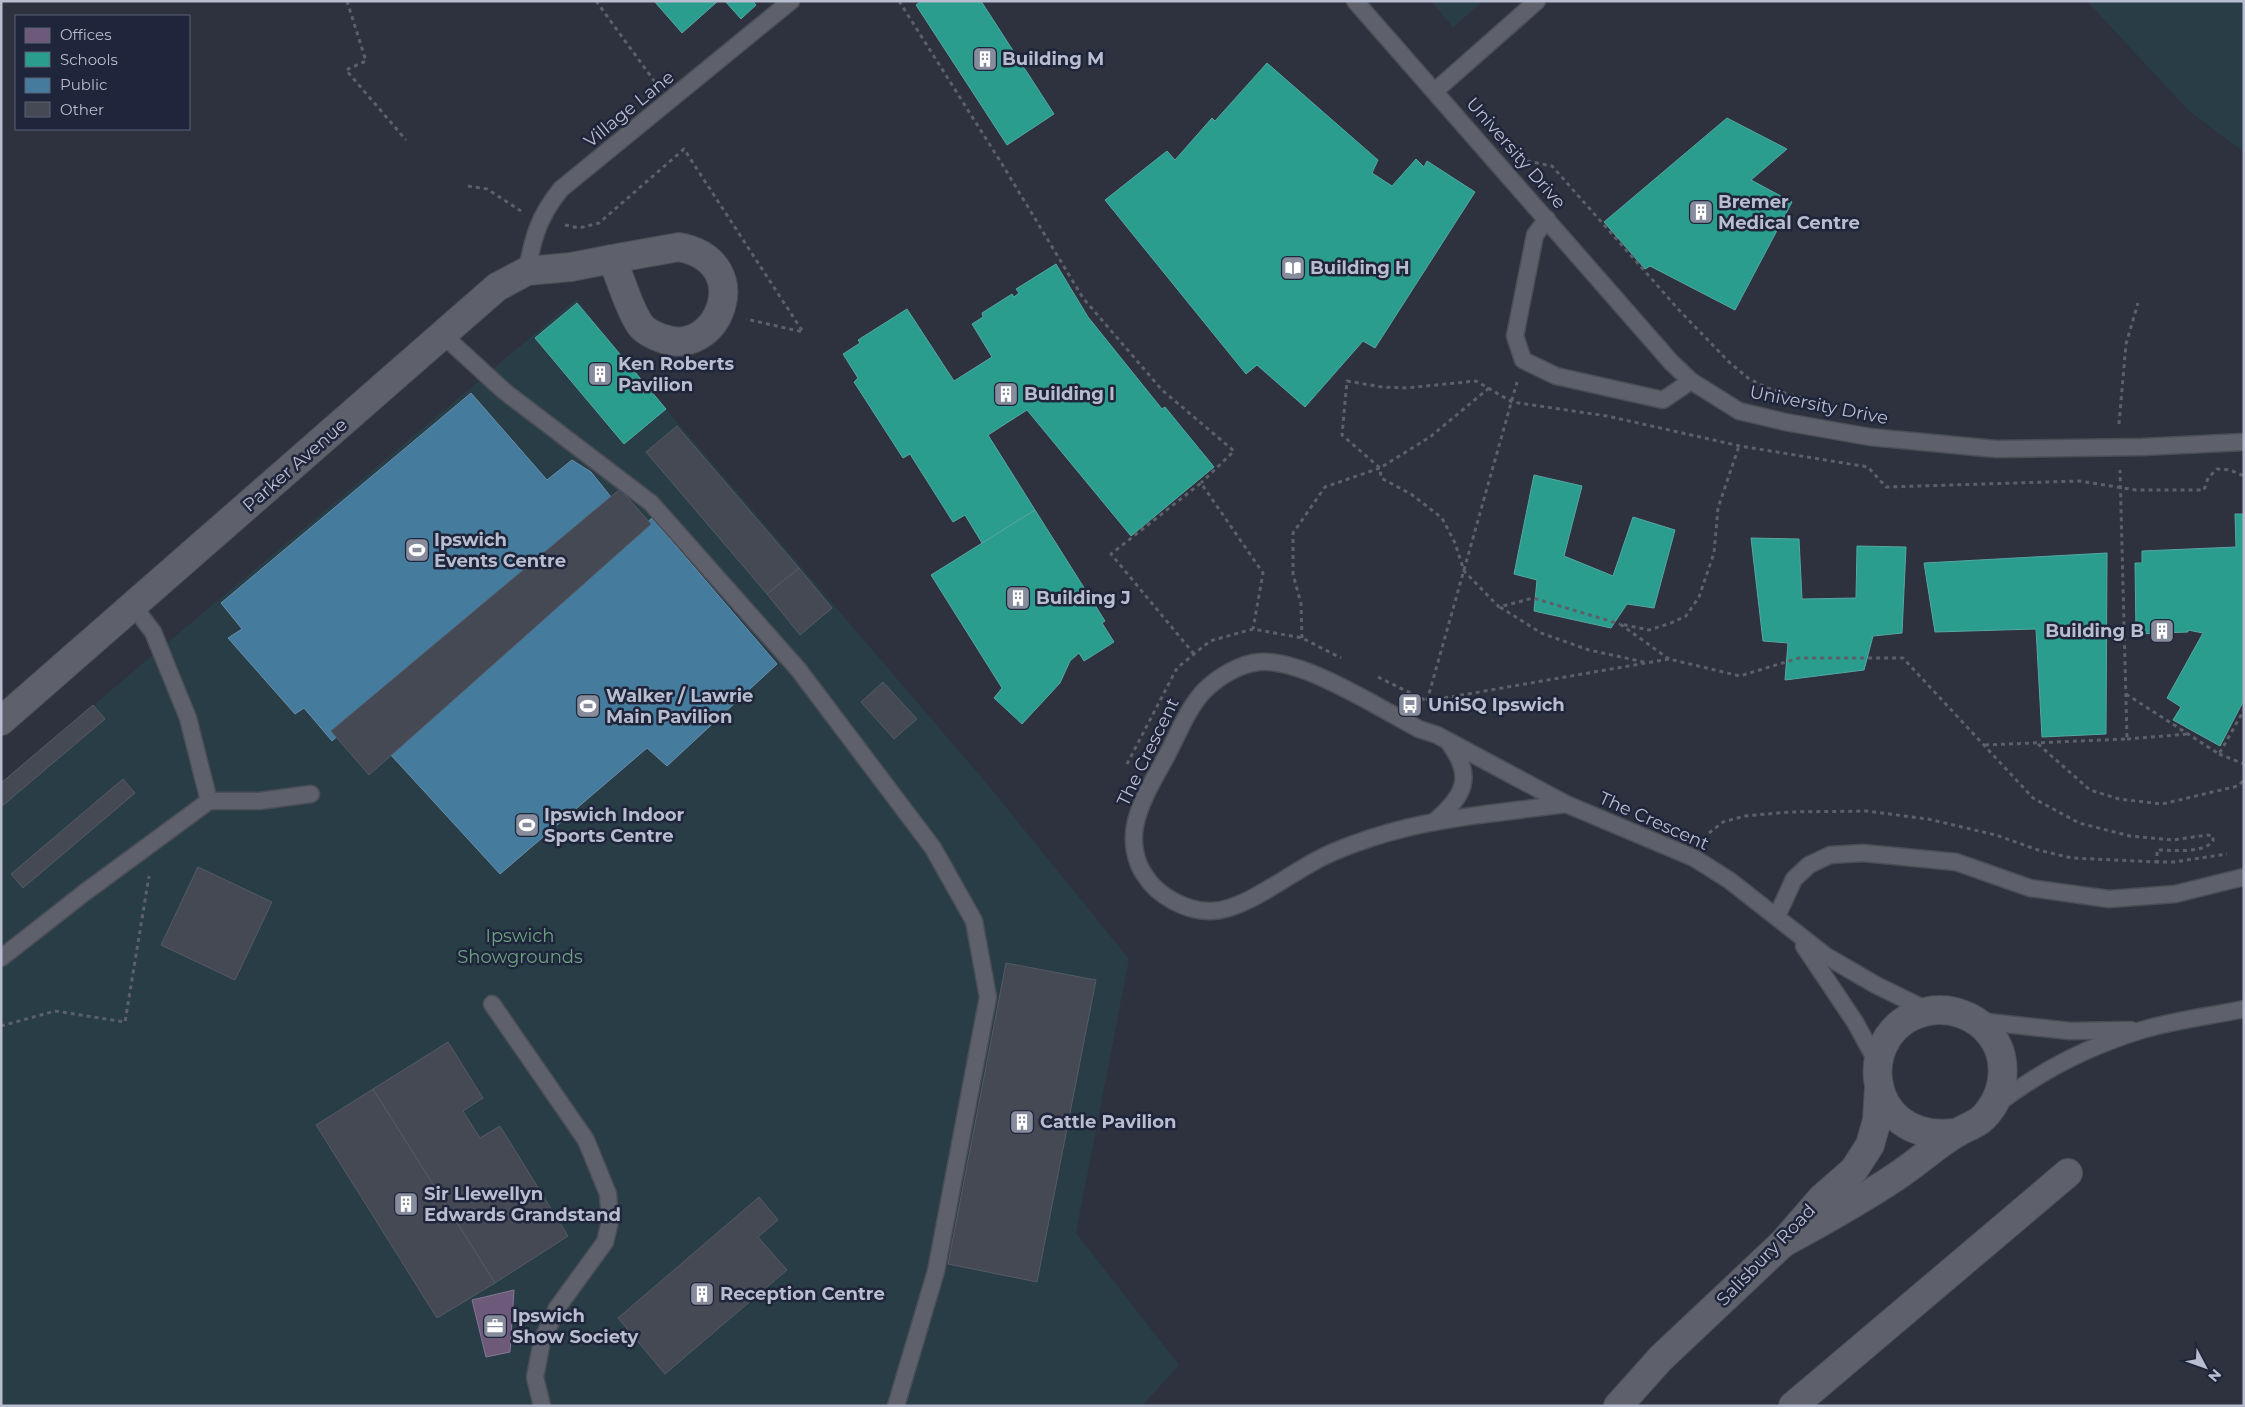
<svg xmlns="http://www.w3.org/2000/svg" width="2245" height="1407" font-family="Montserrat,sans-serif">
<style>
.green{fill:#293d46}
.offices{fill:#6d597a;stroke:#847794}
.schools{fill:#2a9d8f;stroke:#55a7a2}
.public{fill:#457b9d;stroke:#688fac}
.building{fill:#454954;stroke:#555a65}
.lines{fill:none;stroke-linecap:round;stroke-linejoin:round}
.lane-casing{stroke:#4a4e57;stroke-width:19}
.street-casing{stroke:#4a4e57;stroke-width:30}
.path{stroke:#5b6069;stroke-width:3;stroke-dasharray:4 4;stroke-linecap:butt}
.lane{stroke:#5e616b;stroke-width:16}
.street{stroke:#5e616b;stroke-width:28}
.labels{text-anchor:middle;stroke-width:5;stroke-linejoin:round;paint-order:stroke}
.poi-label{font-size:18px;font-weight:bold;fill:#b8bdcf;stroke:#1f263b;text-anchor:start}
.street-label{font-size:18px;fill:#b8bdcf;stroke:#1f263b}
.park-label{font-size:18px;fill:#6da181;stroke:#1f263b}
</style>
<rect width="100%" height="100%" fill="#2d323e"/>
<g class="green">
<path d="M1431,1H1483L1453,27Z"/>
<path d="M2087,1H2244V152L2189,111Z"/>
<path d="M576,299L666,409L988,785L1129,959L1076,1233L1179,1365L1142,1406H1V783Z"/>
</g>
<path class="offices" d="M514,1290L510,1352L486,1357L472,1300Z"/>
<g class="schools">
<path d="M654,1H718L682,33Z"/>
<path d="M725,1H753L756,5L741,19Z"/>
<path d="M921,1H981L1054,114L1007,145L916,5Z"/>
<path d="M1267,63L1378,160L1372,173L1392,186L1416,159L1424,167L1427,161L1475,192L1375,348L1363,341L1305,407L1257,365L1246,374L1105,200L1167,151L1175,160L1212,118L1215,121Z"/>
<path d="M1727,118L1787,149L1751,180L1792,202L1735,310L1650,266L1645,269L1604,222Z"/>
<path d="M1056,264L1088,317L1162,409L1165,407L1214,467L1131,536L1027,410L988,435L1035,510L982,543L965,515L953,522L910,454L903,458L854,382L858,378L843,354L860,343L858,340L907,309L954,381L992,357L972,324L983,317L982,313L1012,294L1014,297L1019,293L1016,289Z"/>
<path d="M577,303L666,409L624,444L535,338Z"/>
<path d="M1534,475L1582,486L1564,556L1613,576L1633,517L1675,530L1654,608L1627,604L1611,628L1534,611L1537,580L1514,574Z"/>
<path d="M1035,510L1105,621L1102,623L1114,642L1084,661L1079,653L1070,661L1060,683L1022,724L994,698L1002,688L931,575Z"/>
<path d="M2235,514H2244V700L2220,746L2173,720L2181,707L2167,698L2203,633L2188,630V632L2136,634L2135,563H2142V551L2236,547Z"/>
<path d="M1751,538L1799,539L1802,599L1856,598L1857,546L1906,547L1902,633L1873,636L1864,670L1785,680L1788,643L1763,641Z"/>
<path d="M2107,553L2106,734L2042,737L2036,629L1935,632L1924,563Z"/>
</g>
<g class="public">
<path d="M471,393L547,480L572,460L591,472L611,497L332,741L304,708L295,714L228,638L242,629L221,603Z"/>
<path d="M652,518L777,664L667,766L647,748L500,874L390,754Z"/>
</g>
<g class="building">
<path d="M677,426L799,568L767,594L646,452Z"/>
<path d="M620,489L651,524L369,775L331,731Z"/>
<path d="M799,568L832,608L800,635L767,594Z"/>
<path d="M883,682L917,719L894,739L861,702Z"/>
<path d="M93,705L105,719L1,807V783Z"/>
<path d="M123,779L135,793L23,888L11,874Z"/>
<path d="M198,867L272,902L235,980L161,945Z"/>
<path d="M1006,963L1096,980L1037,1282L948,1264Z"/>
<path d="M448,1042L483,1098L463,1111L480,1138L500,1126L568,1236L495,1283L373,1089Z"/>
<path d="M373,1089L495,1283L437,1318L316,1125Z"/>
<path d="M759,1197L778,1220L758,1237L787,1270L665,1374L618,1318Z"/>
</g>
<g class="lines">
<defs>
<g id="lane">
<path d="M1355,1L1671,362L1691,381L1739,411L1785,422L1870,437L1996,449L2142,447L2244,442"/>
<path d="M1435,91L1537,1"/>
<path d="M1547,219L1535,235L1515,336L1523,360L1556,376L1663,400L1691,381"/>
<path d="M527,271C533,237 539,216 561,189L791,1"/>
<path d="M443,335L504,391L651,503L798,669L933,848L974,921L988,997L936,1271L896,1406"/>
<path d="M134,607L153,632L188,718L209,801H259L311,794"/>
<path d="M1566,804C1501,813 1433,817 1371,838C1353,844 1333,851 1317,860C1288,875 1244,910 1212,911C1187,912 1157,896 1144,874C1135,861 1132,842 1135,826C1140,800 1156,776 1168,753C1179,732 1188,708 1204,691C1218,677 1239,664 1259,662C1302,658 1379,708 1419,729L1437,735L1566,804L1694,858L1729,880L1826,956L1876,985L1929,1011"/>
<path d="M1434,822C1463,797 1475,778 1450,744"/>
<path d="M1777,916L1794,879L1809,865L1830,855L1863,853L1956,862L2030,888L2109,899L2175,894L2244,877"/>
<path d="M1804,946L1855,1022L1878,1064"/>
<path d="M1,958L84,893L209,801"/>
<path d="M492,1004L586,1140L608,1194L610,1221L605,1242L557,1308L542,1341L535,1377L542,1406"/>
<path d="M1978,1021L2070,1031L2131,1030"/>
<path d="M1996,1105C2040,1071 2089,1046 2142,1030C2175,1020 2210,1016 2244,1009"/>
</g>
<g id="street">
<path d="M679,247C758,262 718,361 661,338C653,335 643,330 639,323C627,304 621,279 612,259Z"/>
<path d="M1,721L497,287L527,271L571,267L612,259"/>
<path d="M1783,1243C1822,1222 1860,1201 1897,1176C1917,1163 1935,1146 1955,1134C1968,1126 1980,1124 1989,1111C2006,1089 2008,1056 1990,1034C1976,1016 1951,1007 1929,1011C1853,1025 1861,1144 1955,1133"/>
<path d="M1618,1406L1661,1358L1783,1243L1822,1198L1854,1170L1870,1145L1877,1120L1879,1087"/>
<path d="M1793,1406L2068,1173"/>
</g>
</defs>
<use href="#lane" class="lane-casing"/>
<use href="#street" class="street-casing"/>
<g class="path">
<path d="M347,1L366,61L346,70L406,140"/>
<path d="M596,1L655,82"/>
<path d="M899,1L1002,164L1083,298L1162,390L1234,451L1201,483"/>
<path d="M1527,161L1552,166L1679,310L1729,362L1748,378L1767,388L1817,402"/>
<path d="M468,186L487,189L521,211"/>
<path d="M565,225L579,228L599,223L684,149L803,332L746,319"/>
<path d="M1489,388L1430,437L1380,468L1342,435L1347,381L1382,387L1406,388L1476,381L1512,402L1607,416L1740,446L1868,467L1886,487L2079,481L2136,490H2204L2208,478L2217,469L2230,470L2244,476"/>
<path d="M2119,424L2126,344L2138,303"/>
<path d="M1500,607L1541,633L1589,650L1644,662"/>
<path d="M1302,638L1301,604L1293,574V533L1325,487L1380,468L1381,478L1411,494L1442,518L1455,543L1464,571L1499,607L1533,598L1620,624"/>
<path d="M1194,654L1111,554L1201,483L1263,573L1253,629"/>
<path d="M1669,659L1620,624L1649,630L1671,623L1686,616L1699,597L1714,553L1718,508L1739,446"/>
<path d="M1378,677L1427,701L1669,659L1740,676L1799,658H1903L2033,798L2079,823L2130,836L2173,840L2207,835L2213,836V841C2203,854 2173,850 2157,850V862H2174L2227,854"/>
<path d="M2126,694L2219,754L2244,710"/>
<path d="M1427,701L1517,382"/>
<path d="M2127,739L2188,734"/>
<path d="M2038,744L2090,790L2119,799L2162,804L2238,786L2244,780"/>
<path d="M1985,745L2127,739L2120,470"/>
<path d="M2219,754L2244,764"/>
<path d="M1127,764L1177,668L1210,641L1253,629L1302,638L1341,658"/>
<path d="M1709,833L1723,822L1745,816L1789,812L1866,811L1928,819L1996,835L2038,850L2072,858L2157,862"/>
<path d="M1,1026L55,1011L125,1022L149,876"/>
</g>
<use href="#lane" class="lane"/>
<use href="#street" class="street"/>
</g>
<defs>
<symbol id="building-square" viewBox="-11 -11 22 22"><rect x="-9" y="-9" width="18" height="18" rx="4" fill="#878c9c" stroke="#1f263b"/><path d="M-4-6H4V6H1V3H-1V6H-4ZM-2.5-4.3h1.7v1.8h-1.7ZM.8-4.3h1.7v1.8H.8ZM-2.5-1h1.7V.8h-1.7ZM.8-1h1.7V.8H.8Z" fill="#fff"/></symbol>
<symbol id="library-square" viewBox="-11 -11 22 22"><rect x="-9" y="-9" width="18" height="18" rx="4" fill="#878c9c" stroke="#1f263b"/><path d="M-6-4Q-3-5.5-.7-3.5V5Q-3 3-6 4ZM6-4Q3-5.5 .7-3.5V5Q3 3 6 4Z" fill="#fff"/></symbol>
<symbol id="stadium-square" viewBox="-11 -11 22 22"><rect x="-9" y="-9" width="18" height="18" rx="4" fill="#878c9c" stroke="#1f263b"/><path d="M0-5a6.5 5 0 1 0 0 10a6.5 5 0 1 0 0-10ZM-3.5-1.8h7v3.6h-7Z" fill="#fff"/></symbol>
<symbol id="bus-square" viewBox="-11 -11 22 22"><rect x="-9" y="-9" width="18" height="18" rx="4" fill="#878c9c" stroke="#1f263b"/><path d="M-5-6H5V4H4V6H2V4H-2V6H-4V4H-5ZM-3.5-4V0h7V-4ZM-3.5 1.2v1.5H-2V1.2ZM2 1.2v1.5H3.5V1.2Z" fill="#fff"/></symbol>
<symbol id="office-square" viewBox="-11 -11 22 22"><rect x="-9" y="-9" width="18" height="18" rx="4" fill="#878c9c" stroke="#1f263b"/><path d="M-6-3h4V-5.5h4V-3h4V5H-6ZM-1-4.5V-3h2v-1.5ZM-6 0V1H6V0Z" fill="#fff"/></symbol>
</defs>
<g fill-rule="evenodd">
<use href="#building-square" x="971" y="45" width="28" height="28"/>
<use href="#building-square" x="1687" y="198" width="28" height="28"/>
<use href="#library-square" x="1279" y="254" width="28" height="28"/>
<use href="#building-square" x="586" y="360" width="28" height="28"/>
<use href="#building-square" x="992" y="380" width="28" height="28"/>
<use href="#stadium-square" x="403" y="536" width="28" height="28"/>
<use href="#building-square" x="1004" y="584" width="28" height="28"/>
<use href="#building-square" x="2148" y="617" width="28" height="28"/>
<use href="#bus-square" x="1396" y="691" width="28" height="28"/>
<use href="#stadium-square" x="574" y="692" width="28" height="28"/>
<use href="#stadium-square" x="513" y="811" width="28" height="28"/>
<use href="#building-square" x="1008" y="1108" width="28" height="28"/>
<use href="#building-square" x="392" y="1190" width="28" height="28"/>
<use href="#building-square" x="688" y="1280" width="28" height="28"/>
<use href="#office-square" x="481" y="1312" width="28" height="28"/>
</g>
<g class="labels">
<g class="poi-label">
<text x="1002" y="65">Building M</text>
<text x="1718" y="208">Bremer<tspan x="1718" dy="21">Medical Centre</tspan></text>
<text x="1310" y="274">Building H</text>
<text x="618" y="370">Ken Roberts<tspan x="618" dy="21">Pavilion</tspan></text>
<text x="1024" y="400">Building I</text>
<text x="434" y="546">Ipswich<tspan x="434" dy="21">Events Centre</tspan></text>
<text x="1036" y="604">Building J</text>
<text x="2144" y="637" text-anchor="end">Building B</text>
<text x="606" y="702">Walker / Lawrie<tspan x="606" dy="21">Main Pavilion</tspan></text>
<text x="1428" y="711">UniSQ Ipswich</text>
<text x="544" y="821">Ipswich Indoor<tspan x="544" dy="21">Sports Centre</tspan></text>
<text x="1040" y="1128">Cattle Pavilion</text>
<text x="424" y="1200">Sir Llewellyn<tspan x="424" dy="21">Edwards Grandstand</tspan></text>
<text x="720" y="1300">Reception Centre</text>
<text x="512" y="1322">Ipswich<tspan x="512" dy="21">Show Society</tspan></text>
</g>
<g class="street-label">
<text transform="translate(629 109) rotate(-39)" y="6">Village Lane</text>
<text transform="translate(1516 153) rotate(49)" y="6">University Drive</text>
<text transform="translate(1819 405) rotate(11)" y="6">University Drive</text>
<text transform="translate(295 465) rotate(-41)" y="6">Parker Avenue</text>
<text transform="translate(1148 752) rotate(-64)" y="6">The Crescent</text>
<text transform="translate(1654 821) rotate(24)" y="6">The Crescent</text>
<text transform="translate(1766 1255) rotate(-46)" y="6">Salisbury Road</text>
</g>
<g class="park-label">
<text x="520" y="942">Ipswich<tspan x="520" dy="21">Showgrounds</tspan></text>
</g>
</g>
<rect width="2245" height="1407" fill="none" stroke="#b8bdcf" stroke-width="5"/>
<rect x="15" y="15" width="175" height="115" fill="#1f263b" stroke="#5c6276"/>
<rect x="25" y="28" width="25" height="15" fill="#6d597a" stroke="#5c6276"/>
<text x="60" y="40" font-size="15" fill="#b8bdcf">Offices</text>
<rect x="25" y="52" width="25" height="15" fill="#2a9d8f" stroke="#5c6276"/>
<text x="60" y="65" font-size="15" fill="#b8bdcf">Schools</text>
<rect x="25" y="78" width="25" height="15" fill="#457b9d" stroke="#5c6276"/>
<text x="60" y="90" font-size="15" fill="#b8bdcf">Public</text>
<rect x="25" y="102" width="25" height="15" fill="#454954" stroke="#5c6276"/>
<text x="60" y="115" font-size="15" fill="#b8bdcf">Other</text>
<g transform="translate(2205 1367) rotate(131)" stroke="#1f263b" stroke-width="4" paint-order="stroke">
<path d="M0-4L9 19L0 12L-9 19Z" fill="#b8bdcf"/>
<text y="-8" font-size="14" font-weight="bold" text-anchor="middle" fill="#b8bdcf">N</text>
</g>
</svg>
